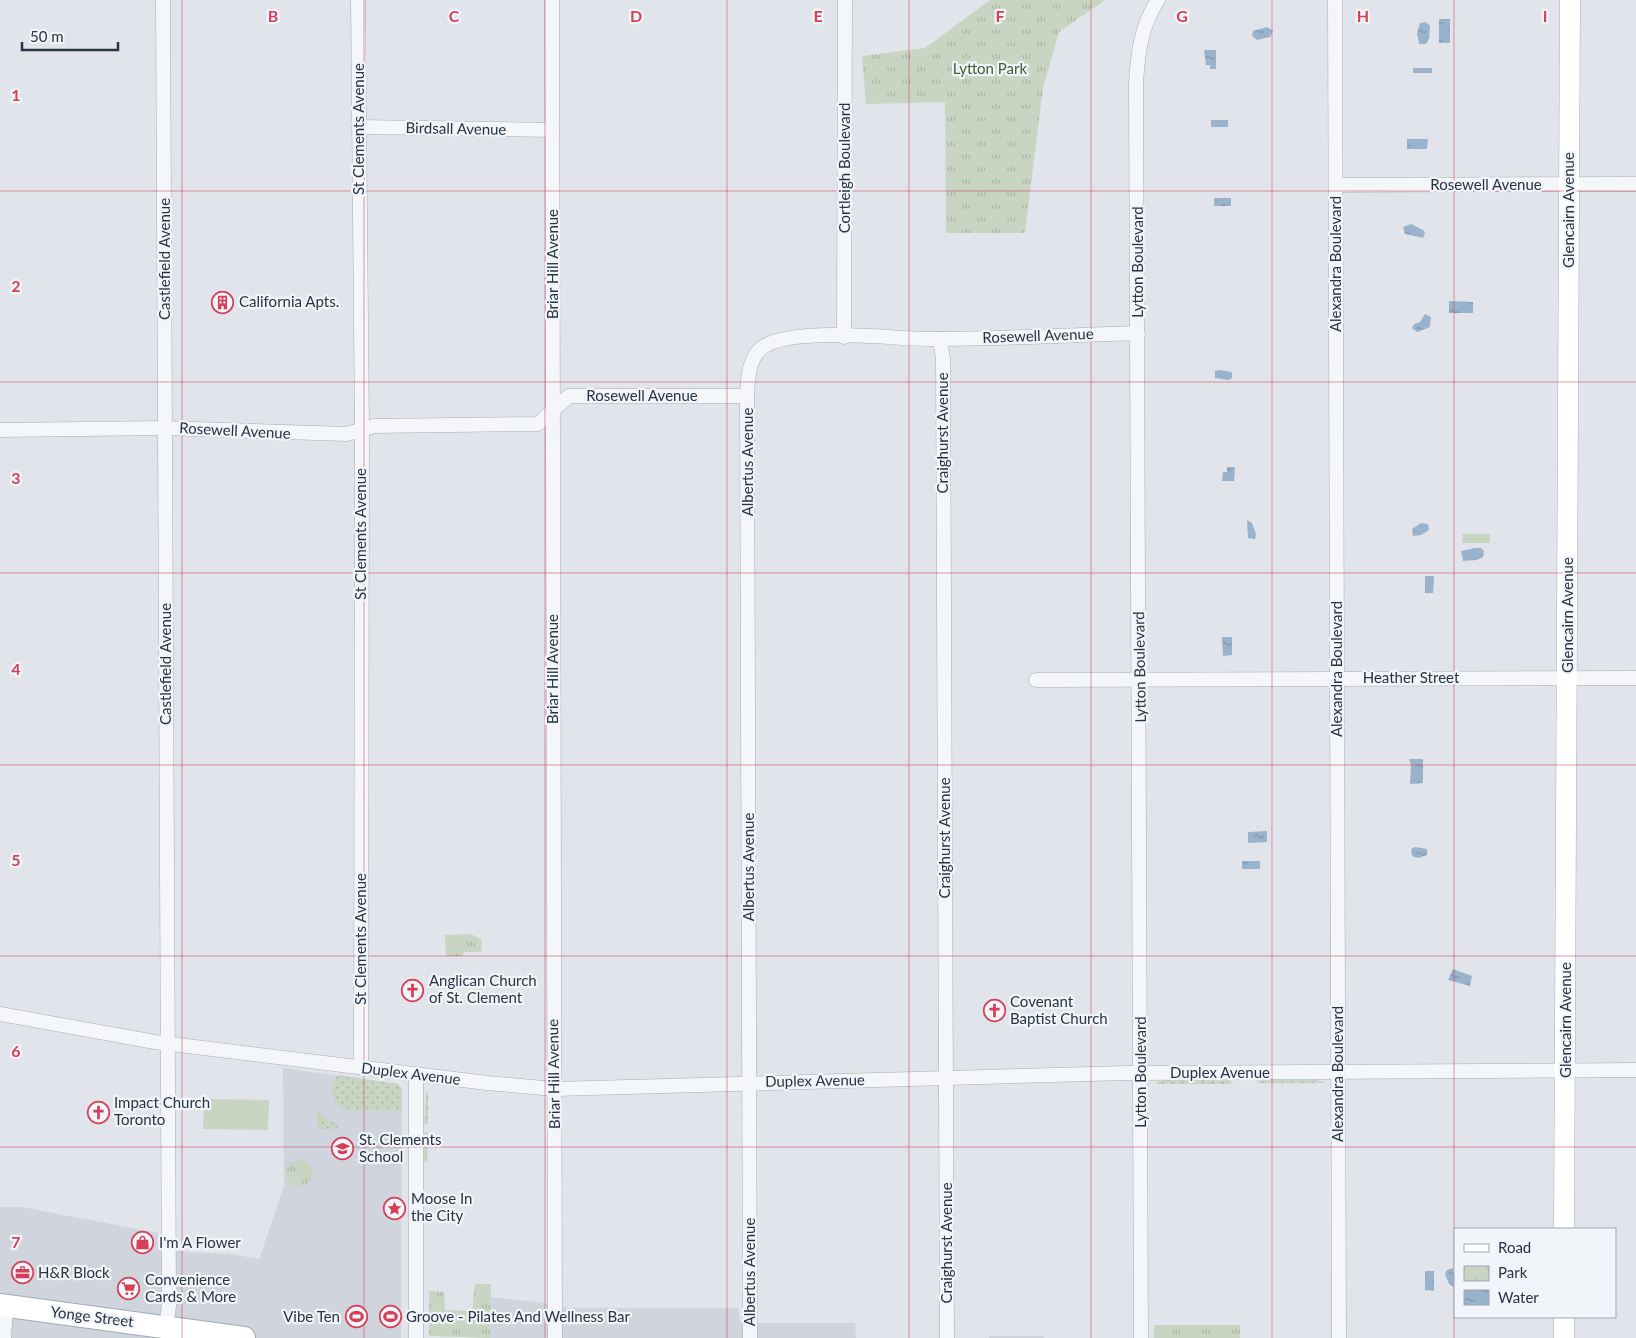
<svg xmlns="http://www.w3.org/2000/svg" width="1636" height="1338" font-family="Lato,sans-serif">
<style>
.built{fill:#cfd4dd}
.grass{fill:url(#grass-dots)}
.park{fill:url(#park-tufts)}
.pitch{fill:#c7d5c2}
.water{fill:url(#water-ripples)}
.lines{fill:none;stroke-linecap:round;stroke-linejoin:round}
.street-casing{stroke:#a6acb6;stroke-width:15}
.secondary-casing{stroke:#a6acb6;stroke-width:21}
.primary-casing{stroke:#a0a9b7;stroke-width:24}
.street{stroke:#f4f6f9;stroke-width:14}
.secondary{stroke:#fff;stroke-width:20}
.primary{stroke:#fff;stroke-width:22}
.grid{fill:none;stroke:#d63f58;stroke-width:1;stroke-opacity:0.55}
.labels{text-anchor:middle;stroke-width:4.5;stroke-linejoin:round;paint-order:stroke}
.park-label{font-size:15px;fill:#3d6035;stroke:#f1f4f8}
.street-label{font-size:15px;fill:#283344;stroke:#f1f4f8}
.poi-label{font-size:15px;fill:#283344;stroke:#f1f4f8;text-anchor:start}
.grid-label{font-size:16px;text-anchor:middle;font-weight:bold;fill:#d63f58;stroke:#f1f4f8;stroke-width:4.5;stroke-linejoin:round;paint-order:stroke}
</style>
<defs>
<pattern id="grass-dots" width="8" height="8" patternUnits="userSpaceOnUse" patternTransform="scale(1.25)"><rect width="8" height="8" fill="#c7d5c2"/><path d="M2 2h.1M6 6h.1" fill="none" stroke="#abb7a8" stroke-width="1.8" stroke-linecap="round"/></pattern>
<pattern id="park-tufts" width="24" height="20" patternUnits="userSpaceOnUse" patternTransform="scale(1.25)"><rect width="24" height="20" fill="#c7d5c2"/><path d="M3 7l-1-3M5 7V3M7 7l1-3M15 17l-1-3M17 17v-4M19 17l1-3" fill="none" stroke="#abb7a8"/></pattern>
<pattern id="water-ripples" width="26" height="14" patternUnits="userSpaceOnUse" patternTransform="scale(1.25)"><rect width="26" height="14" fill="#9ab3cd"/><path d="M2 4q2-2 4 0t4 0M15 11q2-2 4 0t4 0" fill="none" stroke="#7e92a8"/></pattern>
</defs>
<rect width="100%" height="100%" fill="#e1e5eb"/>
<g class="built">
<path d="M283,1068L398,1084L402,1089L401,1338H0V1207H22L158,1233V1250L231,1254L259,1259L284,1186Z"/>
<path d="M491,1297L544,1303L569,1308H738L740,1321L762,1323H855L856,1338H490Z"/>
<rect x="989" y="1336" width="55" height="2"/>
</g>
<g class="grass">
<path d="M338,1075L398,1084L402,1089V1111L345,1110L335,1102L333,1096V1083Z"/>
<path d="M1166,1080H1231V1084H1158L1157,1082Z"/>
<path d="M1257,1080H1317L1324,1083H1257Z"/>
<path d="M426,1092L428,1094V1125L424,1124Z"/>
<path d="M317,1109L329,1121L339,1124L338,1129H318Z"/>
<path d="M428,1132L427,1163L424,1161V1133Z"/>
</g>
<g class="park">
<path d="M990,0H1105L1059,32L1043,88L1025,233H946L945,102L866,104L862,56L925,48Z"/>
<path d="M471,934L482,940L481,952H465L462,956H446L445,935Z"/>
<circle cx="299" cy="1173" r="13"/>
<path d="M475,1284H491L490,1338L429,1336V1291L444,1292L445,1310L472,1311Z"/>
<rect x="1154" y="1325" width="86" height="13"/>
</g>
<g class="pitch">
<path d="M1463,534H1490V543H1462Z"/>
<path d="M204,1099L269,1100L268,1130L203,1129Z"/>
</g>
<g class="water">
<rect x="1439" y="19" width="11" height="24"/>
<path d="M1426,22L1430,26L1429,39L1426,44H1419L1417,33L1420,23Z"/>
<path d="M1267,27L1273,31L1270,37L1257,40L1252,36L1253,31Z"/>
<path d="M1204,50H1216V69H1210V65H1206Z"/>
<rect x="1413" y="68" width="19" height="5"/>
<rect x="1211" y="120" width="17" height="7"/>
<path d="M1407,139H1428L1427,149H1407Z"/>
<rect x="1214" y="198" width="17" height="8"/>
<path d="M1411,224L1423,230L1425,233L1423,238L1405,234L1403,227Z"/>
<path d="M1449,301L1473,302V313H1449Z"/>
<path d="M1425,314L1431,317L1430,327L1417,332L1412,328L1414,324L1420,322Z"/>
<path d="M1219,370L1232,372V378L1229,380L1215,378V371Z"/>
<path d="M1227,467H1235L1234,481H1222L1223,472H1227Z"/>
<path d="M1247,520L1252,523L1256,534L1255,539L1248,538Z"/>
<path d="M1421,523L1428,524L1429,530L1421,535L1413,536L1412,529Z"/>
<path d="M1476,548H1481L1484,551L1483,557L1477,560L1463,561L1461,551Z"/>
<path d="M1425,576H1434L1433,593H1425Z"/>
<path d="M1222,637H1232V655L1223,656Z"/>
<path d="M1409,759H1423V783L1410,784L1411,765Z"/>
<path d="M1267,831V842L1248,843V832Z"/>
<path d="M1415,847L1427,849V855L1418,858L1412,856L1411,849Z"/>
<rect x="1242" y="861" width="18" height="8"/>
<path d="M1453,969L1472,976L1470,986L1448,980Z"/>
<path d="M1453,1268L1455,1288L1449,1284L1445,1274L1447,1270Z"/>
<path d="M1425,1271H1434V1291L1425,1290Z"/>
</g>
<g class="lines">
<defs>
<g id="street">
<path d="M163,0L169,1306L166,1327"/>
<path d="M358,0L362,429L361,1067"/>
<path d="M552,0L555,1338"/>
<path d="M1335,0L1339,1338"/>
<path d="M359,127L552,130"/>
<path d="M1336,185L1636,184"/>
<path d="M844,337L845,0"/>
<path d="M940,339L943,358L947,1338"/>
<path d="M0,430L165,428L347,434L374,426L538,424L569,396H747"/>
<path d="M1036,680L1636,678"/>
<path d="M0,1014L155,1042L487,1083L555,1089L1127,1073L1636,1070"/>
<path d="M4,1338L6,1306"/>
<path d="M416,1338V1074"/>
<path d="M750,1338L747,396C748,379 748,358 763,347C793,326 893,339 933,339C1001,339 1070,335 1138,333"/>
<path d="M1141,1338L1136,83C1138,52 1141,26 1158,0"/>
</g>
<g id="secondary">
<path d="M1564,1229L1570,0"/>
<path d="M1564,1338V1317"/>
</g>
<path id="primary" d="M0,1305L244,1338"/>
</defs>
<use href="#street" class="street-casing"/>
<use href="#secondary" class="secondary-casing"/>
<use href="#primary" class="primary-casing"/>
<use href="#street" class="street"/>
<use href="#secondary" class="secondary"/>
<use href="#primary" class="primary"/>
</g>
<path class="grid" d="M182,0V1338M364,0V1338M545,0V1338M727,0V1338M909,0V1338M1091,0V1338M1272,0V1338M1454,0V1338M0,191H1636M0,382H1636M0,573H1636M0,765H1636M0,956H1636M0,1147H1636"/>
<defs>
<symbol id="building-ring" viewBox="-11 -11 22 22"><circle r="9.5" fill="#f1f4f8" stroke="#d63f58" stroke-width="1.5"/><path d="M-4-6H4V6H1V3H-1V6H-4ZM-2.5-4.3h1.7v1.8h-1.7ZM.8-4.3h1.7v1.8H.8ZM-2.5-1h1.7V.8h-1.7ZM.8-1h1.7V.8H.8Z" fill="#d63f58"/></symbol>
<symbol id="church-ring" viewBox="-11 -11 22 22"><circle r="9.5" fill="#f1f4f8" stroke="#d63f58" stroke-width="1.5"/><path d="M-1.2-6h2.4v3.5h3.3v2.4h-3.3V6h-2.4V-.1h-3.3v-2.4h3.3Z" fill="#d63f58"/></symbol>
<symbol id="school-ring" viewBox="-11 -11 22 22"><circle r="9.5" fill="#f1f4f8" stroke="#d63f58" stroke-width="1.5"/><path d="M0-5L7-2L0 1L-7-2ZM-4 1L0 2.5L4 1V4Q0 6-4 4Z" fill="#d63f58"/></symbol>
<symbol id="sight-ring" viewBox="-11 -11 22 22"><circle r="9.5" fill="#f1f4f8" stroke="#d63f58" stroke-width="1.5"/><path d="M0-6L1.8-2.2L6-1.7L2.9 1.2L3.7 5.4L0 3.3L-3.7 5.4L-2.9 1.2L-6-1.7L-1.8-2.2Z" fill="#d63f58"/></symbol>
<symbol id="shop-ring" viewBox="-11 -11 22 22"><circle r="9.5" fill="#f1f4f8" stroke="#d63f58" stroke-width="1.5"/><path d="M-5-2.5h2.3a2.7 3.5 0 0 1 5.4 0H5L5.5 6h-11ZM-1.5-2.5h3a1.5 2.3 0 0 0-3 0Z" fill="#d63f58"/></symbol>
<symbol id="office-ring" viewBox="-11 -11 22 22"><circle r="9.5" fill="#f1f4f8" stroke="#d63f58" stroke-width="1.5"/><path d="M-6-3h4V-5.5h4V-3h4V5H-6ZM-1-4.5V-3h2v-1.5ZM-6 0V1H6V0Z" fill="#d63f58"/></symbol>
<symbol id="supermarket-ring" viewBox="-11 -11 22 22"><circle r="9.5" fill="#f1f4f8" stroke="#d63f58" stroke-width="1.5"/><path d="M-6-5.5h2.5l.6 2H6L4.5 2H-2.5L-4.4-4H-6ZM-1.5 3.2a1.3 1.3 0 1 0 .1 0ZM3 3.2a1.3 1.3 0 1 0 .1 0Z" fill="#d63f58"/></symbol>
<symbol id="stadium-ring" viewBox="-11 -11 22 22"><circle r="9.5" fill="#f1f4f8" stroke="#d63f58" stroke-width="1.5"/><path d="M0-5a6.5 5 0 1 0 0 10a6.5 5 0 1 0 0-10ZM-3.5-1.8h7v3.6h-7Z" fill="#d63f58"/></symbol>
</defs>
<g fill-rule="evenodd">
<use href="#building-ring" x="210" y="290" width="25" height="25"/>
<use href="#church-ring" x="400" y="978" width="25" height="25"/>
<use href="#church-ring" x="982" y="998" width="25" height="25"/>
<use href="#church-ring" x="86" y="1100" width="25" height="25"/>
<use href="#school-ring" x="330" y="1136" width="25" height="25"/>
<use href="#sight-ring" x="382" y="1196" width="25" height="25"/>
<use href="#shop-ring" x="130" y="1230" width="25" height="25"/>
<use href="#office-ring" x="10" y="1260" width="25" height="25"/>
<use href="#supermarket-ring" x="116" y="1276" width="25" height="25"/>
<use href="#stadium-ring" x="344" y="1304" width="25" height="25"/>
<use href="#stadium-ring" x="378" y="1304" width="25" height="25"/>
</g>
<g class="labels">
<g class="park-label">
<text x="990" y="74">Lytton Park</text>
</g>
<g class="street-label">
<text transform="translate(359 129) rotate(-90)" y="5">St Clements Avenue</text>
<text transform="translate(456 129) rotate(1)" y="5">Birdsall Avenue</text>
<text transform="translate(845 168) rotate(-90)" y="5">Cortleigh Boulevard</text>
<text x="1486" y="190">Rosewell Avenue</text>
<text transform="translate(1569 210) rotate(-90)" y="5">Glencairn Avenue</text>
<text transform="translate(165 259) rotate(-90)" y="5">Castlefield Avenue</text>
<text transform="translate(1138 262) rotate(-90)" y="5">Lytton Boulevard</text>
<text transform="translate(553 264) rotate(-90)" y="5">Briar Hill Avenue</text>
<text transform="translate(1336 264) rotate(-90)" y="5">Alexandra Boulevard</text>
<text transform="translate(1038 336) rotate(-2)" y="5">Rosewell Avenue</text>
<text x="642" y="401">Rosewell Avenue</text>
<text transform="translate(235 431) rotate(3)" y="5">Rosewell Avenue</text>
<text transform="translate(943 433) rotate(-90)" y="5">Craighurst Avenue</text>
<text transform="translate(748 462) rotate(-90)" y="5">Albertus Avenue</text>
<text transform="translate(361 534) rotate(-90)" y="5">St Clements Avenue</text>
<text transform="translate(1568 615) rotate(-90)" y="5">Glencairn Avenue</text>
<text transform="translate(166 664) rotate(-90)" y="5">Castlefield Avenue</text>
<text transform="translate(1140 667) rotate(-91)" y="5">Lytton Boulevard</text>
<text transform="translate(553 669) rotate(-90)" y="5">Briar Hill Avenue</text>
<text transform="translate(1337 669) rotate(-90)" y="5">Alexandra Boulevard</text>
<text x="1411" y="683">Heather Street</text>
<text transform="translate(945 838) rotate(-90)" y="5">Craighurst Avenue</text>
<text transform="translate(749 867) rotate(-90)" y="5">Albertus Avenue</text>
<text transform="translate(361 939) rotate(-90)" y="5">St Clements Avenue</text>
<text transform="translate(1566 1020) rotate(-90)" y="5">Glencairn Avenue</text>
<text transform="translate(1141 1072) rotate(-90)" y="5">Lytton Boulevard</text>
<text x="1220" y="1078">Duplex Avenue</text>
<text transform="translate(411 1074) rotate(7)" y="5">Duplex Avenue</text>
<text transform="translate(554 1074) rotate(-91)" y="5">Briar Hill Avenue</text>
<text transform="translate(1338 1074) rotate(-90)" y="5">Alexandra Boulevard</text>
<text transform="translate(815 1081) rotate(-1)" y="5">Duplex Avenue</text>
<text transform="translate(947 1243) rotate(-90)" y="5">Craighurst Avenue</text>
<text transform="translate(750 1272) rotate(-90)" y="5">Albertus Avenue</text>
<text transform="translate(92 1317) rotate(7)" y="5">Yonge Street</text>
</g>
<g class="poi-label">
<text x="239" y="307">California Apts.</text>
<text x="429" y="986">Anglican Church<tspan x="429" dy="17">of St. Clement</tspan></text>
<text x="1010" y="1007">Covenant<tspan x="1010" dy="17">Baptist Church</tspan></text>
<text x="114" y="1108">Impact Church<tspan x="114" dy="17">Toronto</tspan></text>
<text x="359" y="1145">St. Clements<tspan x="359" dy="17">School</tspan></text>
<text x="411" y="1204">Moose In<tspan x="411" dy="17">the City</tspan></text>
<text x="159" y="1248">I'm A Flower</text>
<text x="38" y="1278">H&amp;R Block</text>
<text x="145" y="1285">Convenience<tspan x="145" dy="17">Cards &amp; More</tspan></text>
<text x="340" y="1322" text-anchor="end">Vibe Ten</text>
<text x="406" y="1322">Groove - Pilates And Wellness Bar</text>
</g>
</g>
<g class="grid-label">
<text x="273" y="22">B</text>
<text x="454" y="22">C</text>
<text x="636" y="22">D</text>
<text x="818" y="22">E</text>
<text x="1000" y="22">F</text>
<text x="1182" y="22">G</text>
<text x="1363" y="22">H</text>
<text x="1545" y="22">I</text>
<text x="16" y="101">1</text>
<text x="16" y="292">2</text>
<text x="16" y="484">3</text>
<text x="16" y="675">4</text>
<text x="16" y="866">5</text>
<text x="16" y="1057">6</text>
<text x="16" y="1248">7</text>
</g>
<rect x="1454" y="1228" width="162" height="90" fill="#f1f4f8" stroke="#a1a7b0"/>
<rect x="1464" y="1244" width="25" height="8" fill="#ffffff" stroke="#a1a7b0"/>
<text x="1498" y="1253" font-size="15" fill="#283344">Road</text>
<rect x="1464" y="1266" width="25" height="15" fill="url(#park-tufts)" stroke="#a1a7b0"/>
<text x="1498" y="1278" font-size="15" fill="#283344">Park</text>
<rect x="1464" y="1290" width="25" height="15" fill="url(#water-ripples)" stroke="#a1a7b0"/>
<text x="1498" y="1303" font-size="15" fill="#283344">Water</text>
<path d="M22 42v8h96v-8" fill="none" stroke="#283344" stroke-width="2.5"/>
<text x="30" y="42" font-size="15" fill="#283344" stroke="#f1f4f8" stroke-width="4" paint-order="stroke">50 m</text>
</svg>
